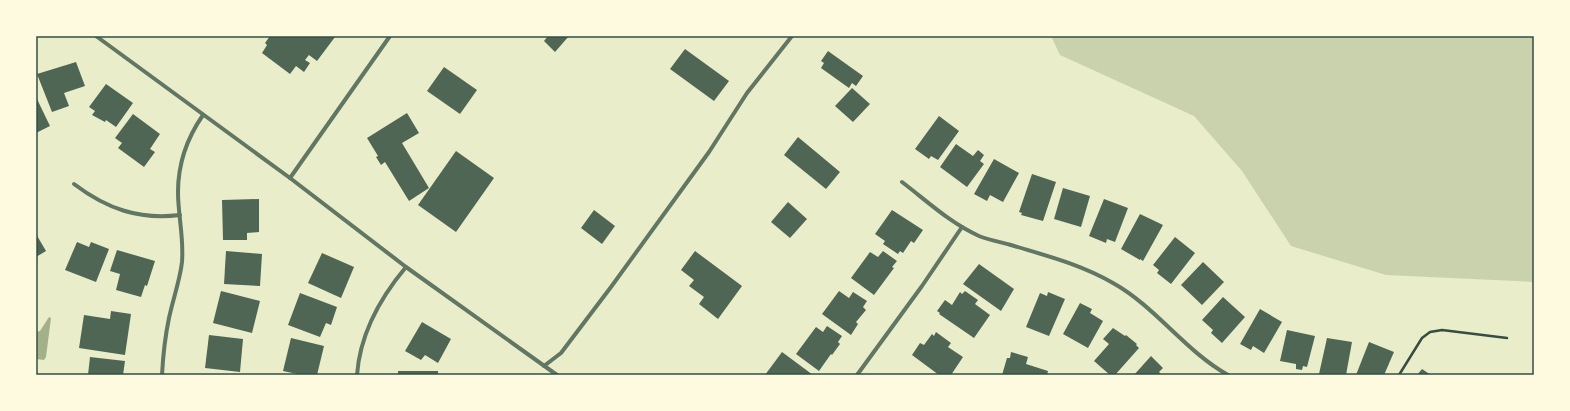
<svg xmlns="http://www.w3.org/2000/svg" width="1570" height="411" font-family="Arial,sans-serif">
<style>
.green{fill:#cad2ad}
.water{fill:#a3b18a}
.building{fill:#4f6655}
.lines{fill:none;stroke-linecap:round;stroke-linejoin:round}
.path{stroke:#344e41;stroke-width:2.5}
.minor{stroke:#617663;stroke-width:4}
.neatline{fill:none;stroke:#344e41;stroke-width:1.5}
</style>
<rect width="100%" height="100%" fill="#e9edc9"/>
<path class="green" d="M1051,36H1534V282L1386,275L1291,246L1242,171L1194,116L1060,55Z"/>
<path class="water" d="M49,317L51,318L46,357L44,360L36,359V332L40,331Z"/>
<g class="building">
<path d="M270,36H333L335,37L317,61L309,55L305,60L310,63L304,72L296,66L290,74L262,53L267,45L265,43Z"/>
<path d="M548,36H569L555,52L544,41Z"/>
<path d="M685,49L729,81L714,101L670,69Z"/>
<path d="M828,51L863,76L856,86L852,83L849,88L821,68L824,63L821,61Z"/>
<path d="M76,62L85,86L64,93L69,106L52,112L37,74Z"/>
<path d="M444,67L477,90L460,114L427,91Z"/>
<path d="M106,84L133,103L116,127L106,120L105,122L92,115L95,111L89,107Z"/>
<path d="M852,88L870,104L853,122L835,106Z"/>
<path d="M36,97L50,126L36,133Z"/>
<path d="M407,113L419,133L402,143L429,188L409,201L385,162L381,165L376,157L378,156L367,138Z"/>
<path d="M133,114L160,134L150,149L155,152L144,167L118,148L122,143L115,138Z"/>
<path d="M939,116L959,131L938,160L931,156L929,159L915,149Z"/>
<path d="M798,137L840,172L826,189L784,155Z"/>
<path d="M956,144L973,156L978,150L984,155L980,161L984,164L967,187L940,167Z"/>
<path d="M456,151L494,178L456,232L418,205Z"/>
<path d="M994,159L1019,173L1003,202L990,195L987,201L974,194Z"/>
<path d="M1032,174L1056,182L1043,221L1021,215L1022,213L1019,212Z"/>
<path d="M1063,188L1090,196L1081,227L1054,219Z"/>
<path d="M259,199V232L247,233V240H223L222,200Z"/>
<path d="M1104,199L1128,208L1115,242L1107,239L1106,243L1089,236Z"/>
<path d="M788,202L807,219L790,238L771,222Z"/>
<path d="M594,210L615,226L602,244L581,228Z"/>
<path d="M892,210L923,230L914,243L911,241L903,253L900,251L898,254L883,244L885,241L875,234Z"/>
<path d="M1140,214L1163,225L1143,261L1140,259V260L1121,249Z"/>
<path d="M36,234L46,251L36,257Z"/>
<path d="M1175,237L1195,253L1171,284L1157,273L1159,270L1153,265Z"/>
<path d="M77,242L89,247L91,242L109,249L96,282L65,270Z"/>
<path d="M117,250L155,261L147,286L145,285L141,297L116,290L120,274L110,271Z"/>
<path d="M226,251L262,254L260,286L224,284Z"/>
<path d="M695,251L742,286L718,319L699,304L704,297L689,286L694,280L681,270Z"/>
<path d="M883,251L897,261L892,267L894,268L874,295L851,278L870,252L878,257Z"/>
<path d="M322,253L354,267L341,298L308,283Z"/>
<path d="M1203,262L1224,282L1202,305L1181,285Z"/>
<path d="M979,264L1014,289L1001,311L963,284Z"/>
<path d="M221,291L260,301L252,333L213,323Z"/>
<path d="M839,291L849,298L853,292L867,301L863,307L866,310L856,322L858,324L851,335L822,314Z"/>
<path d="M965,291L978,300L975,304L990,315L974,338L939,314L940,313L937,311L945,300L952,305L960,292L962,294Z"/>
<path d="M1048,292L1065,299L1049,336L1026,327L1040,293L1047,296Z"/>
<path d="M300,293L337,307L331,325L326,323L320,337L288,325Z"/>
<path d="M1223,297L1245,317L1222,343L1211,333L1213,330L1202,320Z"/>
<path d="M1080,303L1092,309L1090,313L1103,321L1088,348L1063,334Z"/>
<path d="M1260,309L1282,322L1264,353L1253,346L1251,350L1240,344Z"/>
<path d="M111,311L131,314L125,355L79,348L84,315L110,319Z"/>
<path d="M422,322L451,339L438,363L425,355L421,360L405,351Z"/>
<path d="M827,326L842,336L838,342L840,344L832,355L831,354L819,371L796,354L816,327L823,332Z"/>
<path d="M1113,328L1125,336L1126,335L1137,344L1136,345L1139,348L1115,375H1110L1094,361L1109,344L1103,339Z"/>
<path d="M1287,330L1315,336L1307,367L1303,366L1302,370L1296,369V364L1280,361Z"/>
<path d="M936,332L951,343L948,347L963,357L951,375H939L912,355L920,343L924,345L932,334L934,336Z"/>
<path d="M209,335L243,339L240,372L205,368Z"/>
<path d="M291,338L324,346L317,375H302L283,371Z"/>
<path d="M1327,338L1352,342L1346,375L1319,374Z"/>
<path d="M1369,342L1394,352L1384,375H1356Z"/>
<path d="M782,352L813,375H765Z"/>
<path d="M1011,352L1028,357L1026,364L1048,371L1047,375H1002L1007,358H1010Z"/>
<path d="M1151,356L1163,368L1159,372L1162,375H1134Z"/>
<path d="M90,357L125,361L123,375H88Z"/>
<path d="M1422,369L1431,375H1417Z"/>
<rect x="398" y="371" width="40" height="4"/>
</g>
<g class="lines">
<path class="path" d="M1399,375L1422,338L1430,332L1442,330L1507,338"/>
<g class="minor">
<path d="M96,36L290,178L406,267L557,375"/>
<path d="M290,178L390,36"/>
<path d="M902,182C927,201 950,223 979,236C989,240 1000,242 1011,245C1047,256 1080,264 1113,283C1156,307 1185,351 1228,375"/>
<path d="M74,184C107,209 139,220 180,215"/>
<path d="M544,366L561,353L611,287L709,152L747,93L792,36"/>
<path d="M162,375C163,356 165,337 169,318C173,299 180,280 182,262C184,237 178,216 178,192C178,164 187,138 203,115"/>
<path d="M357,375C360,333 380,298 406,267"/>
<path d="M857,375L922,286L962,227"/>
</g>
</g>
<rect width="1570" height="411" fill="none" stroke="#fefae0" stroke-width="74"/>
<rect x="37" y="37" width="1496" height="337" class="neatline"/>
</svg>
